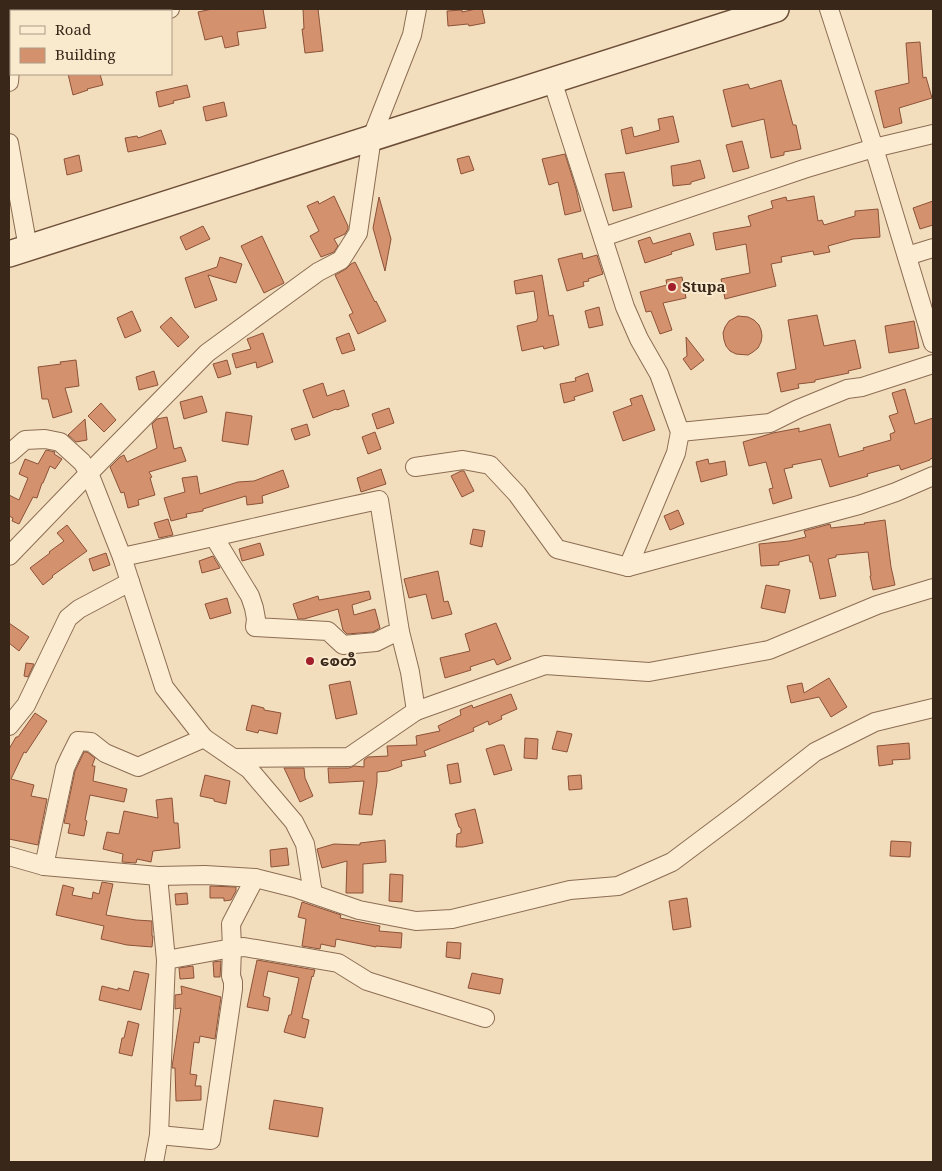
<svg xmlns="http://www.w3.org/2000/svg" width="942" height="1171" font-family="'Noto Serif','Noto Sans Myanmar',serif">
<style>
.building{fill:#d4916e;stroke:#8d5238}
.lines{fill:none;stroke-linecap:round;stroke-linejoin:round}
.street-casing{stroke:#8c6d54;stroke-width:20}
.secondary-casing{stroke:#6d4e38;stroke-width:28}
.street{stroke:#fcecd1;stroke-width:18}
.secondary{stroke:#fcecd1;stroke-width:25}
.poi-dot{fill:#a11e2a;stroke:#f9e9cd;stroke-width:2}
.labels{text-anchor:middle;stroke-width:4;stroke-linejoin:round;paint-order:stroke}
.poi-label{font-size:15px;font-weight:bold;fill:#39271a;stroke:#f9e9cd;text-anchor:start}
</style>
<rect width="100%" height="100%" fill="#f2debd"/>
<g class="building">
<path d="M212,9H263L266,28L237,32L239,45L225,48L222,36L205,40L198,12Z"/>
<path d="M303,9H318L323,51L305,53L302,29H304Z"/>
<path d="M476,9H482L485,23L469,26L468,24L448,26L447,11L462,10V12Z"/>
<path d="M920,42L923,78L926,77L932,98L899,108L902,123L884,128L875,91L909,83L906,43Z"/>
<path d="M68,74H100L103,85L87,89L88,90L73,95Z"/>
<path d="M781,80L793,125H796L801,149L784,152V155L771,158L764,119L732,127L723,90L748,84L750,89Z"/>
<path d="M187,85L190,97L173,101L174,103L159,107L156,92Z"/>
<path d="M224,102L227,116L206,121L203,107Z"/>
<path d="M673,116L679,142L626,154L621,130L632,127L634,137L660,130L658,119Z"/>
<path d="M161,130L166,144L128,152L125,138L137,136L138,138Z"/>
<path d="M742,141L749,168L733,172L726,145Z"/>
<path d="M565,154L576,189L581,211L565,215L558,182L549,185L542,159Z"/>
<path d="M79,155L82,171L67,175L64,159Z"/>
<path d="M469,156L474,170L461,174L457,159Z"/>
<path d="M700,160L705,178L691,182V184L673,186L671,166L688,163Z"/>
<path d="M624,172L632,207L613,211L605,174Z"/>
<path d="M334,196L348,226V229L345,234L334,239L338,246L334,252L321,257L310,236L319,231L307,206L318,201L319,204Z"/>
<path d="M814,196L818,221L822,220L824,225L855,216V211L878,209L880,237L853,239L828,246L830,252L814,255L813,251L781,257L782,262L771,264L776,286L725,299L721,279L750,273L746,244L716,250L713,233L751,226L748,216L773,208L771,201L786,197L787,201Z"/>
<path d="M379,197L391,239L385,271L373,228Z"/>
<path d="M933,201V225L920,229L913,208Z"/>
<path d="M203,226L210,239L186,250L180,237Z"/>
<path d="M690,233L694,245L671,252L672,254L645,263L638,241L650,237L653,244Z"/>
<path d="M262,236L284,283L264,293L241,246Z"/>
<path d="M582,253L583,259L597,255L603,274L588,279L589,281L583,282L584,286L567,291L558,259Z"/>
<path d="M220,257L242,264L236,283L208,275L217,300L195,308L185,278L217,267Z"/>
<path d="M355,262L375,302L376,301L386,321L358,334L349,315L353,313L335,275L346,269L351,264Z"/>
<path d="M542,275L549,316L553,315L559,345L544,349L543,346L522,351L517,326L537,321V319L538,318L534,291L516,294L514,281Z"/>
<path d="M682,277L686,298L663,303L672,330L660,334L651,311L646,312L640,292L667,285L666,280Z"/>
<path d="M599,307L603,325L589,328L585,311Z"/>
<path d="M132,311L141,331L125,338L117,318Z"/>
<path d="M817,315L824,346L855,340L861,368L848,371L849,373L815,380V382L798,384L799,388L781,392L777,373L796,369L788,320Z"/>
<path d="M738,316L748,317L754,320L759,325L761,330L762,336L761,342L758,348L753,352L748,355L736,354L730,351L726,346L724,340L723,333L725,327L729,321Z"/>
<path d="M171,317L189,337L178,347L160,327Z"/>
<path d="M914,321L919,348L889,353L885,326Z"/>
<path d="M263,333L273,362L257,368L256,362L236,368L232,354L251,349L247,339Z"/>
<path d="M349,333L355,350L342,354L336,338Z"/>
<path d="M686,337L704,360L691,370L683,359L687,356Z"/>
<path d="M76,360L79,386L65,388L72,412L53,418L48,399H42L38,367L61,364L60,362Z"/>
<path d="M227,360L231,374L218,378L213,364Z"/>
<path d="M154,371L158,385L139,390L136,377Z"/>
<path d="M588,373L593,391L574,397L575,400L564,403L560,384L576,381L575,378Z"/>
<path d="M323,383L327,396L344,390L349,406L337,410L336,409L313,418L303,390Z"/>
<path d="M905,389L915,424L933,418V458L930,459V460L901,470L899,465L867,474L868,476L830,487L821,459L792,465L793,467L784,469L792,498L773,504L769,489L773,488L766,462L749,466L743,442L773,433L799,428V432L830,424L839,457L864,450L863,448L891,440L890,434L895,432L889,416L898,413L892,393Z"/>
<path d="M642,395L655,430L623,441L613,412L632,405L630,399Z"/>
<path d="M202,396L207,412L184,419L180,402Z"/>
<path d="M101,403L116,420L104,432L88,416Z"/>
<path d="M389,408L394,423L377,429L372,414Z"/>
<path d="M226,412L252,416L248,445L222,441Z"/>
<path d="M167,417L174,449L181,447L186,461L149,472L152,477L150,478L155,495L138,500L139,505L128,508L124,492L121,493L110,467L120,457L124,455L127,462L157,448L152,424L157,419Z"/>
<path d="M85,419L87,440L76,442L68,435Z"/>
<path d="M307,424L310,435L295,440L291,429Z"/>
<path d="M375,432L381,449L368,454L362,437Z"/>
<path d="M46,450L55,452L54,454L62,459L55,469L50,466L43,483H42L37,498L33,497L19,524L12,521L13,518L9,516V495L19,500L28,478L19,474L25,459L38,464Z"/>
<path d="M708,459L709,464L725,461L727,475L701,482L696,462Z"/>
<path d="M381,469L386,484L361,492L357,478Z"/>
<path d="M283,470L289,487L262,496L263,503L247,505L246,496L203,509V511L186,514L187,517L171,521L164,498L185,492L182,478L197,476L200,494L238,482L254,481Z"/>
<path d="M461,471H464L474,491L462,497L451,476Z"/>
<path d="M678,510L684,524L670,530L664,516Z"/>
<path d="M168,519L173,535L159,538L154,523Z"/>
<path d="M885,520L891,567L895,585L873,590L870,576H871L868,552L836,555V557L828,559L836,596L820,599L812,562H810L809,555L779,562V565L761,566L759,544L789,541L806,537L804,531L830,524L831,528L865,524L864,523Z"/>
<path d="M67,525L87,551L52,576L53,577L43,585L30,568L50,553L49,552L64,541L57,533Z"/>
<path d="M473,529L485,531L482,547L470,544Z"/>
<path d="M260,543L264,555L242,561L239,549Z"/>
<path d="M106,553L110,565L93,571L89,559Z"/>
<path d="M213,556L220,568L202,573L199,561Z"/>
<path d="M438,571L444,602L448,601L452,614L432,619L426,594L409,598L404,579Z"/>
<path d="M766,585L790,590L785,613L761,608Z"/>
<path d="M369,591L371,599L352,605L354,615L375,609L380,628L373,632L347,634L343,630L338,609L304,619H298L293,604L318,596L319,600Z"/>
<path d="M227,598L231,613L210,619L205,604Z"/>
<path d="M9,623L29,637L19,651L9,643Z"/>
<path d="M496,623L511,659L497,665L494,659L470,667L471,670L445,678L440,658L470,651L465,634Z"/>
<path d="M26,663L34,664L28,677L24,676Z"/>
<path d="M829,678L847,707L831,717L819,697L791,703L787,686L802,683L804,693Z"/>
<path d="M350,681L357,714L336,719L329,685Z"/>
<path d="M511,694L517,709L501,716L502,719L489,725L488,721L473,728L474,731L424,751L426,756L401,761L402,766L388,771L377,772V782L372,815L359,814L364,781L329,783L328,768H349L354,766L364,767V760L368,757L388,756L387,746L417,745L416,736L440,731L438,726L461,715L460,710L472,705L473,708Z"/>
<path d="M252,705L264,708V710L281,713L277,734L259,730L258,733L246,730Z"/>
<path d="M35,713L47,721L26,753L24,752L11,779L34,785L31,796L47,799L38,845L9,839V749L16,737H18Z"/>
<path d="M557,731L572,734L567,752L552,749Z"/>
<path d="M525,738L538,739L537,759L524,758Z"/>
<path d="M909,743L910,759L892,760L893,764L879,766L877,746Z"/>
<path d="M499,745H504L512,770L494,775L486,749Z"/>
<path d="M84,752H87L95,758L92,766H95L93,781L127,789L124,802L90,795L85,820L87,821L84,836L68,833L70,824L64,823L75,771Z"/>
<path d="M458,763L461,782L450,784L447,765Z"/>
<path d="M284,768H304L305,778L313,796L300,802Z"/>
<path d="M205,775L230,781L226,804L214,801V799L200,796Z"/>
<path d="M581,775L582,789L569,790L568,776Z"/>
<path d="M172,798L174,823H178L180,848L153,851L151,862L137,859L136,863L122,862L123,854L103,849L107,832L119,834L124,811L158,818L156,800Z"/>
<path d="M475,809L483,843L463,847H456L457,834L461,833V828L459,827L455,814Z"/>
<path d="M385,840L386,862L363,864V893H346L347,861L322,868L317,849L334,844L360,845V843Z"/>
<path d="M891,841L911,842L910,857L890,856Z"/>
<path d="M287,848L289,865L271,867L270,850Z"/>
<path d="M390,874L403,875L402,902L389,901Z"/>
<path d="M102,882L113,884L106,915L136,920L152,921V936H153L152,947L127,945L101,939L104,926L56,915L63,885L74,888L72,895L92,899L93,892L99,894Z"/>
<path d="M210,886L236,887V891L231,900L224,901V898H210Z"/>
<path d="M187,893L188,904L176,905L175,894Z"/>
<path d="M687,898L691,927L673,930L669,901Z"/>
<path d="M302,902L341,915L340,918L380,926L379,931L402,933L401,948L376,946V947L336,939L335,947L321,944L320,949L302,946L306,919L298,917Z"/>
<path d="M447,942L461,943L460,959L446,957Z"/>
<path d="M257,960L315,970L313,977L312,976L302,1018L309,1020L305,1038L284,1032L289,1015H291L299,978L268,971L263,996L270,998L268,1011L247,1007Z"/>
<path d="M221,961L220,977H214L213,962Z"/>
<path d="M193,966L194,978L180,979L179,968Z"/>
<path d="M134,971L149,974L141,1010L99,1000L102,986L118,990V988L129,991Z"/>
<path d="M472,973L503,979L500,994L468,988Z"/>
<path d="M181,986L221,997L215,1039L200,1036L199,1043L194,1042L190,1074L197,1075L195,1086H201V1100L176,1101L175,1068H172V1067L181,1008L175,1009V995L182,994Z"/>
<path d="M128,1021L139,1024L132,1056L119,1053L122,1038H124Z"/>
<path d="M274,1100L323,1108L318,1137L269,1129Z"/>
</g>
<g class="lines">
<defs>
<g id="street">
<path d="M829,9L874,148L933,343"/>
<path d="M14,11V9"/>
<path d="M161,11L170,9"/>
<path d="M552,80L625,307L639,339L659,374L680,432L676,453L628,567"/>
<path d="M9,82L11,55"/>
<path d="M9,143L28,248"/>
<path d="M603,237L804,169L874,148L933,134"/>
<path d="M907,256L933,248"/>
<path d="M680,432L770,423L798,409L847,389L862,387L933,364"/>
<path d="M9,454L25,440L45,439L60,442L82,462L89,473L122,557L164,687L204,738L249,769L294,822L305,844L313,894"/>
<path d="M415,467L463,460L490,465L517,494L557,549L628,567L859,505L896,492L933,476"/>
<path d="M214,537L250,596L254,608L256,619L255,627L328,631L343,645L376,642L390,635L400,632"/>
<path d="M9,556L89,473L207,353L318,272L341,260L358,233L372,137L412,35L417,9"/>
<path d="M122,557C208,539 293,518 379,500L400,632L410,672L416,711"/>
<path d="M9,726L26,705L68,618L79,609L130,582"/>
<path d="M233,758L349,757L416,711L545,665L649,672L769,650L877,605L933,588"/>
<path d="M9,856L44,866L158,876L205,875L255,878L295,888L359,910L416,921L452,919L570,890L618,886L672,862L740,811L815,752L875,722L933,708"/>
<path d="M44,866L65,768L70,757L78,741L91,742L105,753L138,767L204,738"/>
<path d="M166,960L232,948L244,947L338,963L367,981L485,1018"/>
<path d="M159,1135L211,1140L233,989V982L231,976L232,948L231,924L255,878"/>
<path d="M154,1162L159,1135L166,960L158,876"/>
</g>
<path id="secondary" d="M9,254L776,9"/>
</defs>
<use href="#street" class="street-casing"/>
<use href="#secondary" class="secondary-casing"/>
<use href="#street" class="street"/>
<use href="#secondary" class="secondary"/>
</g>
<g class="poi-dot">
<circle cx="672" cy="287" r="5"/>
<circle cx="310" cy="661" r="5"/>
</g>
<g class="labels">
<g class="poi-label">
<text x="682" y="292">Stupa</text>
<text x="320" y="666">စေတီ</text>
</g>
</g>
<rect width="942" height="1171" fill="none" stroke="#39271a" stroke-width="20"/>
<rect x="10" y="10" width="162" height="65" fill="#f9e9cd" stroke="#ac9b85"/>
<rect x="20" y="26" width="25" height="8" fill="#fcecd1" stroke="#ac9b85"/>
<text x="55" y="35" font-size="15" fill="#39271a">Road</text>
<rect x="20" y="48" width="25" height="15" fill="#d4916e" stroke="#ac9b85"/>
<text x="55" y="60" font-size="15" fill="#39271a">Building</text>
</svg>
